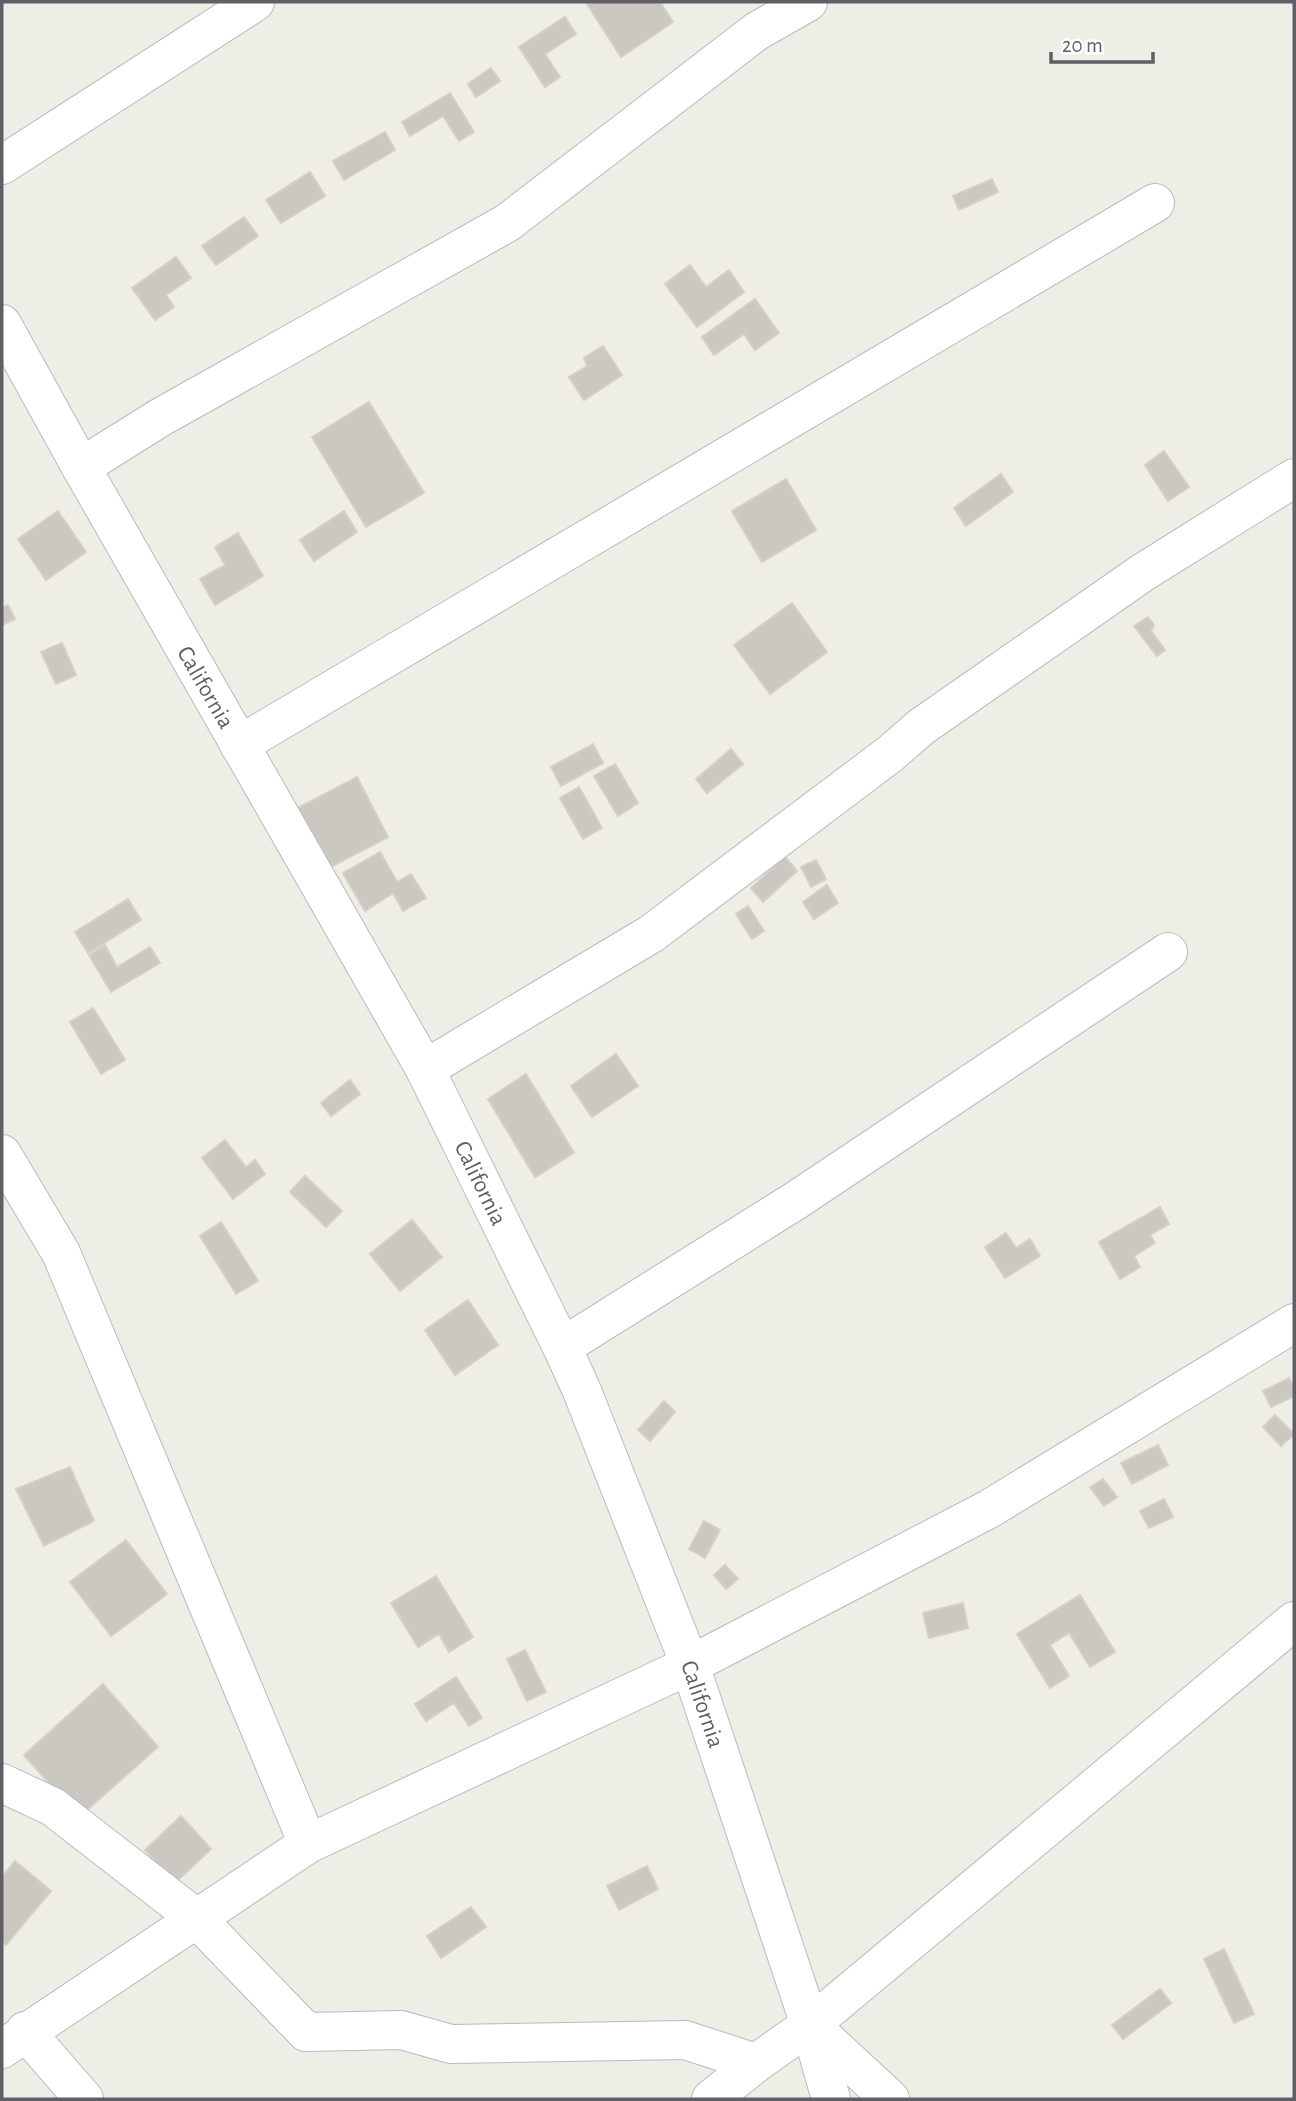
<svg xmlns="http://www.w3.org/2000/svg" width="1296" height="2101" font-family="'Alegreya Sans',sans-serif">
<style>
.building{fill:#cbc8c2;stroke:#d3d0c5;stroke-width:2}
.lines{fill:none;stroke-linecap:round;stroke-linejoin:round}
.minor-casing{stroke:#b8babf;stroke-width:40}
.minor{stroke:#fff;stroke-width:38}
.labels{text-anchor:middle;stroke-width:5;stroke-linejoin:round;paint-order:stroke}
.street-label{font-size:24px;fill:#5e6065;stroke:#fff}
</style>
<rect width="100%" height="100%" fill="#efeee6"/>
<g class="building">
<path d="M591,2H660L673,22L621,57L587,4Z"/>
<path d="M565,17L576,34L545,54L560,77L545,87L519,47Z"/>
<path d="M491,68L500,81L476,97L468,84Z"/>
<path d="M450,93L474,132L459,141L443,116L410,136L402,122Z"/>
<path d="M385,132L395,150L344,180L333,161Z"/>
<path d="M310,172L325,196L281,223L266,200Z"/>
<path d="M992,179L998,192L959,210L953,196Z"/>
<path d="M244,217L258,236L216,265L202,246Z"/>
<path d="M176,257L191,278L166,295L174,307L155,320L132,288Z"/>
<path d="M690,265L706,287L729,270L744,292L697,327L665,284Z"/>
<path d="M755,299L779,333L755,350L744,334L714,355L702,337Z"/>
<path d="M603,346L622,375L584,400L569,377L587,366L584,358Z"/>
<path d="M369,402L424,493L366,527L312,437Z"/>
<path d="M1164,451L1189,487L1168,501L1145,465Z"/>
<path d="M1001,474L1013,492L966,526L954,508Z"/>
<path d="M786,479L816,530L762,562L732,511Z"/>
<path d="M58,511L86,552L46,580L18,539Z"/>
<path d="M344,511L357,532L314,561L300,540Z"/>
<path d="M238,533L263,576L215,605L200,579L225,565L215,547Z"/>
<path d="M792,603L827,652L770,694L734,645Z"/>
<path d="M8,605L15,619L2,625V608Z"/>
<path d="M1148,617L1154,625L1151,631L1165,650L1157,656L1134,626Z"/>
<path d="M62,643L76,675L56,684L41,652Z"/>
<path d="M593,744L603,763L561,786L551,767Z"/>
<path d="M731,749L743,764L707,793L696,779Z"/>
<path d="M615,764L638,803L618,816L594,776Z"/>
<path d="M357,777L388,837L327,869L296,809Z"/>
<path d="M579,787L602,828L583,839L560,798Z"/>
<path d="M380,852L397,882L411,874L426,898L403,911L393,893L365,911L343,873Z"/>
<path d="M785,857L797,871L763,902L751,888Z"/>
<path d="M816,860L826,879L811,887L801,867Z"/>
<path d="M827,885L838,903L814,919L803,902Z"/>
<path d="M128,899L141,920L88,953L75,932Z"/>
<path d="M748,906L764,931L752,939L736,914Z"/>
<path d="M105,945L117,967L150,947L160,963L111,992L89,955Z"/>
<path d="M93,1008L125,1060L101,1074L70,1022Z"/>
<path d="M616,1054L638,1086L592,1117L571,1086Z"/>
<path d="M526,1074L574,1153L535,1177L488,1099Z"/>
<path d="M350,1080L360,1094L331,1116L321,1103Z"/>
<path d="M225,1140L246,1167L255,1160L265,1174L233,1199L202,1158Z"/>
<path d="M305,1176L342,1211L326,1227L290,1192Z"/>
<path d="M1160,1207L1169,1224L1150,1235L1155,1243L1134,1256L1140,1267L1120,1279L1099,1242Z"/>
<path d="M412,1220L442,1257L400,1291L370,1254Z"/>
<path d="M221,1222L258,1281L236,1294L200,1236Z"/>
<path d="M1006,1233L1016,1248L1030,1239L1040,1256L1005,1278L985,1247Z"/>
<path d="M468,1300L498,1345L455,1375L425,1330Z"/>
<path d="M1289,1378L1294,1389V1396L1271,1407L1263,1391Z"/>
<path d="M664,1401L675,1412L650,1441L638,1430Z"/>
<path d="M1275,1415L1294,1434L1281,1446L1263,1427Z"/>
<path d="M1158,1445L1168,1465L1132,1484L1121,1463Z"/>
<path d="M70,1467L94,1521L44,1546L16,1489Z"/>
<path d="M1103,1479L1117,1497L1104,1506L1090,1487Z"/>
<path d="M1164,1499L1173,1517L1149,1528L1140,1511Z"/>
<path d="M704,1521L720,1530L705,1558L689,1549Z"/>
<path d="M126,1540L167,1594L111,1636L70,1582Z"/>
<path d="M725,1565L738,1579L726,1589L714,1575Z"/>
<path d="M436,1576L473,1637L449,1652L439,1634L418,1647L391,1603Z"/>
<path d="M1080,1595L1115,1652L1090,1667L1069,1633L1050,1645L1069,1676L1050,1688L1017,1634Z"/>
<path d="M963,1603L968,1628L929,1638L923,1613Z"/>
<path d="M525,1650L546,1692L527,1701L507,1659Z"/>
<path d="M456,1677L482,1718L469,1726L454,1703L426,1721L415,1704Z"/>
<path d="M103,1684L158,1747L79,1817L24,1755Z"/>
<path d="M181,1816L211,1849L175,1883L145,1850Z"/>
<path d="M15,1861L51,1891L6,1945L2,1942V1877Z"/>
<path d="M647,1866L658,1889L619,1910L607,1886Z"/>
<path d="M471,1907L486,1927L441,1958L427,1936Z"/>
<path d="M1224,1949L1254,2014L1234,2023L1204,1959Z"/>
<path d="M1160,1989L1171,2003L1123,2039L1112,2025Z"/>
</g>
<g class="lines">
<defs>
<g id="minor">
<path d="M2,165L255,2"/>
<path d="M2,324L81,467L425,1069L562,1347L582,1391L690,1665L810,2025L831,2099"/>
<path d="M81,467L161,417L507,223L757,31L808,2"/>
<path d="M239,745L1155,203"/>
<path d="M425,1069L651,934L890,754L921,727L1142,573L1294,478"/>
<path d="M2,1154L61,1253L308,1844"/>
<path d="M562,1347L795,1201L1168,952"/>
<path d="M2,1783L53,1807L196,1918L306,2032L401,2030L451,2044L685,2040L756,2063"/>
<path d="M810,2025L890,2099"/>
<path d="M25,2031L84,2099"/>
<path d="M2,2049L308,1844L690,1665L989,1509L1294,1323"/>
<path d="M711,2099L756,2063L810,2025L1294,1621"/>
</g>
</defs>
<use href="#minor" class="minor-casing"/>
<use href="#minor" class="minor"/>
</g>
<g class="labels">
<g class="street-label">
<text transform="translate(206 687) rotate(60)" y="8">California</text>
<text transform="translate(481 1183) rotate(64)" y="8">California</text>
<text transform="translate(703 1704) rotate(71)" y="8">California</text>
</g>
</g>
<rect width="1296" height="2101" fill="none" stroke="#5e6065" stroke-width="7"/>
<path d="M1051 52v10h102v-10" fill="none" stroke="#5e6065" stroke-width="3.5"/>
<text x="1062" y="52" font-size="21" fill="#5e6065" stroke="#ffffff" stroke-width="5" paint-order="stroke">20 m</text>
</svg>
